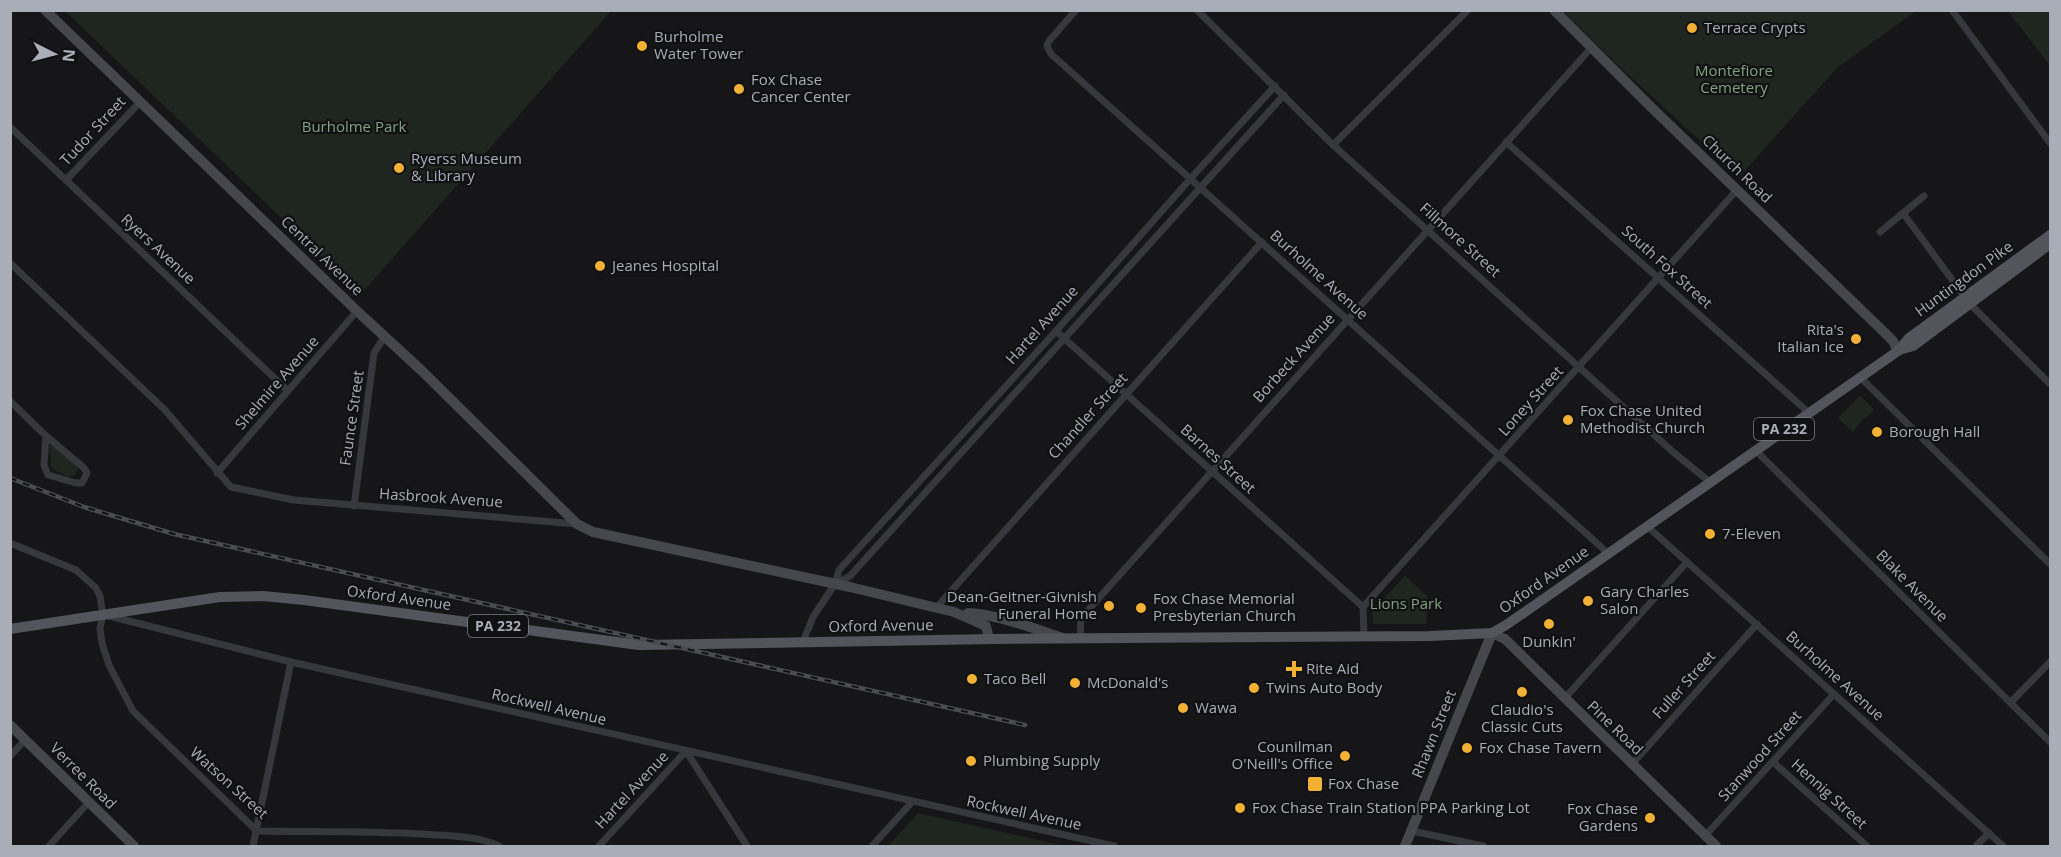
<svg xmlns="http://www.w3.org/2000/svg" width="2061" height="857" font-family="'Open Sans',sans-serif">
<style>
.green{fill:#1e261f}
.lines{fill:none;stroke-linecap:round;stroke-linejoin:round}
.street{stroke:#37383d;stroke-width:7}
.secondary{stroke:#45474d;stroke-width:10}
.primary{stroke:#53555c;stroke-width:10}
.rail-casing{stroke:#4a4c52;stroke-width:4.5}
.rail{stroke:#111113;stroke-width:2;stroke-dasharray:7;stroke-linecap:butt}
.poi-dot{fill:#f2b134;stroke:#111113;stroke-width:2}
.labels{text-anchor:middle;stroke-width:4.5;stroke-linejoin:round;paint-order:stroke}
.shield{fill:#111113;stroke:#7b7e86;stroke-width:1.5}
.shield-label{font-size:14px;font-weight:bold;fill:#a8adb8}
.poi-label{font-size:15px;fill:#a8adb8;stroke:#111113;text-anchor:start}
.park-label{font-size:15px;fill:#7fa381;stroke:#111113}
.street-label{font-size:15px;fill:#a8adb8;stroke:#111113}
</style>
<rect width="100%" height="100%" fill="#161618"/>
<g class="green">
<path d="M65,11H611L361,294Z"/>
<path d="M1563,11H1916L1837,68L1739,177L1620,67Z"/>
<path d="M2008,11H2050V66Z"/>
<path d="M1860,396L1874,409L1866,418L1864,417L1853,432L1838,418Z"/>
<path d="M52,443L77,467V471L75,475L68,477L51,468L50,446Z"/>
<path d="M1405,576L1428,597L1426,624H1373L1372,611Z"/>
<path d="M918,813L1065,846H1067H888Z"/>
</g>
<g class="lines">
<g class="street">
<path d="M1076,10L1049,41L1047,46L1051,54L1609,554"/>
<path d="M1197,10L1333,145L1673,452L1710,482"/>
<path d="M1952,10L2050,143"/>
<path d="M10,127L288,391"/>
<path d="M1506,142L1808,412"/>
<path d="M1333,145L1468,10"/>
<path d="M66,180L141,101"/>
<path d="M1903,213L1970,304L2050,384"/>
<path d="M1880,232L1924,196"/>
<path d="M10,263L164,409L231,487L294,500L577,524"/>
<path d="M1056,331L1363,607"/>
<path d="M1860,377L2050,564"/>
<path d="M10,401L46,436"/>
<path d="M46,436L84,468L87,473L82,483H76L48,475L44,465Z"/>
<path d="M1755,450L2050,742"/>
<path d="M217,473L357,311"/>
<path d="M354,506L374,353L385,336"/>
<path d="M1648,527L2003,846"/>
<path d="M10,543L76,570L96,588L100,596L103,615L100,628L102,643L109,665L133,711L257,831C312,832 367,831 422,834C448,836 476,835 499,846"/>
<path d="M835,584L850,576L1284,95"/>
<path d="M936,608L1262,242"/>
<path d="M109,616L291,662L1114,846"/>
<path d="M1364,636L1363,607L1737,190"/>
<path d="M1080,639L1081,618L1591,48"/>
<path d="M803,642L813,617L835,584L839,570L1056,331L1191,178L1275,86"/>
<path d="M1564,699L1687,562"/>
<path d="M2011,702L2050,662"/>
<path d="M10,756L25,740"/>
<path d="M1773,762L1867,846"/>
<path d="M1631,765L1757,624"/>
<path d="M1412,831L1483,846"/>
<path d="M1705,836L1834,694"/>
<path d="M49,846L88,803"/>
<path d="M253,846L291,662"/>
<path d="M599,846L686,751L747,846"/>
<path d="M872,846L912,802"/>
<path d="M1976,846L1989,833"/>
</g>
<g class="secondary">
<path d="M45,10L357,311L421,370L577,524L593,532L850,587L954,612L986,626L989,639"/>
<path d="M1554,10L1651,107L1884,332L1893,341L1898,351"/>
<path d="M968,613C1000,615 1032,628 1063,638"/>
<path d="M10,725L134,846"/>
<path d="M1405,846L1492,633L1505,639L1716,846"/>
</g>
<g class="primary">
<path d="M1899,350L1913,346L2050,244"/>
<path d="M10,629L220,597L263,596L304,600L639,645L994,639L1430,636L1492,633L1506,625L1535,605L1898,351L1909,338L2050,235"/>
</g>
<defs>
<path id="rail" d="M10,478L84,507L174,534L1025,725"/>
</defs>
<use href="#rail" class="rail-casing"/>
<use href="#rail" class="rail"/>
</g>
<g class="poi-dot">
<circle cx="1692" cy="28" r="6"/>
<circle cx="642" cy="46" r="6"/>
<circle cx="739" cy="89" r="6"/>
<circle cx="399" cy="168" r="6"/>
<circle cx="600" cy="266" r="6"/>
<circle cx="1856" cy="339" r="6"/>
<circle cx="1568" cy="420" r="6"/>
<circle cx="1877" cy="432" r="6"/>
<circle cx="1710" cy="534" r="6"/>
<circle cx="1588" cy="601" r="6"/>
<circle cx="1109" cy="606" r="6"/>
<circle cx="1141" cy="608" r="6"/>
<circle cx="1549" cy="624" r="6"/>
<path d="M1291 660h6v6h6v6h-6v6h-6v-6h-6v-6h6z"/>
<circle cx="972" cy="679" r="6"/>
<circle cx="1075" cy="683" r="6"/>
<circle cx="1254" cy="688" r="6"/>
<circle cx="1522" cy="692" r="6"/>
<circle cx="1183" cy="708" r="6"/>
<circle cx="1467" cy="748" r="6"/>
<circle cx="1345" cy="756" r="6"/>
<circle cx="971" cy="761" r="6"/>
<rect x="1307" y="776" width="16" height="16" rx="3"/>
<circle cx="1240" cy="808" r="6"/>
<circle cx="1650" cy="818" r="6"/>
</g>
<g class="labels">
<g class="shield">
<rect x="1754" y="418" width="60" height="22" rx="4.5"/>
<rect x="468" y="615" width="60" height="22" rx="4.5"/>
</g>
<g class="shield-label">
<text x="1784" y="434">PA 232</text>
<text x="498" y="631">PA 232</text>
</g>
<g class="poi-label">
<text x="1704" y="33">Terrace Crypts</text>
<text x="654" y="42">Burholme<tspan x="654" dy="17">Water Tower</tspan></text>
<text x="751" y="85">Fox Chase<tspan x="751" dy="17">Cancer Center</tspan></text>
<text x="411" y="164">Ryerss Museum<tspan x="411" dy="17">&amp; Library</tspan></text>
<text x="612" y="271">Jeanes Hospital</text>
<text x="1844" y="335" text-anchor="end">Rita's<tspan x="1844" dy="17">Italian Ice</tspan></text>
<text x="1580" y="416">Fox Chase United<tspan x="1580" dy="17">Methodist Church</tspan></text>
<text x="1889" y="437">Borough Hall</text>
<text x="1722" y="539">7-Eleven</text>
<text x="1600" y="597">Gary Charles<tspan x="1600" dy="17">Salon</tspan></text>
<text x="1097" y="602" text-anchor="end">Dean-Geitner-Givnish<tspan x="1097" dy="17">Funeral Home</tspan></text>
<text x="1153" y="604">Fox Chase Memorial<tspan x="1153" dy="17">Presbyterian Church</tspan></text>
<text x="1549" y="647" text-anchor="middle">Dunkin'</text>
<text x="1306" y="674">Rite Aid</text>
<text x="984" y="684">Taco Bell</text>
<text x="1087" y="688">McDonald's</text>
<text x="1266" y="693">Twins Auto Body</text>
<text x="1195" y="713">Wawa</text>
<text x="1522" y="715" text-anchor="middle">Claudio's<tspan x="1522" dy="17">Classic Cuts</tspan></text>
<text x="1333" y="752" text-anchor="end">Counilman<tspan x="1333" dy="17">O'Neill's Office</tspan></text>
<text x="1479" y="753">Fox Chase Tavern</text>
<text x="983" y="766">Plumbing Supply</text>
<text x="1328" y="789">Fox Chase</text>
<text x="1252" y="813">Fox Chase Train Station PPA Parking Lot</text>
<text x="1638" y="814" text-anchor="end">Fox Chase<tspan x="1638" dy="17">Gardens</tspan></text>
</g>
<g class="park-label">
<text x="1734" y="76">Montefiore<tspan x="1734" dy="17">Cemetery</tspan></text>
<text x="354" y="132">Burholme Park</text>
<text x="1406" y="609">Lions Park</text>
</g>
<g class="street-label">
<text transform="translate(93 131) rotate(-47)" y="5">Tudor Street</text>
<text transform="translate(1737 169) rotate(44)" y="5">Church Road</text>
<text transform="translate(1460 240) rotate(42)" y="5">Fillmore Street</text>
<text transform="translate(158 249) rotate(43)" y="5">Ryers Avenue</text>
<text transform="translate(322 256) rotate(44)" y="5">Central Avenue</text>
<text transform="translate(1667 267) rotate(42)" y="5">South Fox Street</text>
<text transform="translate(1319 275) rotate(42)" y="5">Burholme Avenue</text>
<text transform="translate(1964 279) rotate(-36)" y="5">Huntingdon Pike</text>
<text transform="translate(1042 325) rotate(-48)" y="5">Hartel Avenue</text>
<text transform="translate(1294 358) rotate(-48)" y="5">Borbeck Avenue</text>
<text transform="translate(277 383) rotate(-49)" y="5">Shelmire Avenue</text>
<text transform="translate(1531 401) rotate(-48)" y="5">Loney Street</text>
<text transform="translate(1088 416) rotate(-48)" y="5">Chandler Street</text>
<text transform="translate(352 418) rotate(-82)" y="5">Faunce Street</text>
<text transform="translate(1218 459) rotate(42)" y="5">Barnes Street</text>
<text transform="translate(441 498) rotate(4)" y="5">Hasbrook Avenue</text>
<text transform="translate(1544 580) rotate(-35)" y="5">Oxford Avenue</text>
<text transform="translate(1912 586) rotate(45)" y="5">Blake Avenue</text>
<text transform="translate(399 598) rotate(8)" y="5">Oxford Avenue</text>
<text transform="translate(881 626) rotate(-1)" y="5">Oxford Avenue</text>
<text transform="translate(1835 676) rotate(42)" y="5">Burholme Avenue</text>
<text transform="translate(1684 685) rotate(-48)" y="5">Fuller Street</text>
<text transform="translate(549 707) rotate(13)" y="5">Rockwell Avenue</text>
<text transform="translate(1615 728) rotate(44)" y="5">Pine Road</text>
<text transform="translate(1434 734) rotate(-68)" y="5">Rhawn Street</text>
<text transform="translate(1760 756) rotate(-48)" y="5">Stanwood Street</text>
<text transform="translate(83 776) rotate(45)" y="5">Verree Road</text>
<text transform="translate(229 783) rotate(42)" y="5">Watson Street</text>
<text transform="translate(632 790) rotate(-47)" y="5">Hartel Avenue</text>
<text transform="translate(1829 794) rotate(42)" y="5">Hennig Street</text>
<text transform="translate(1024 813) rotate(12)" y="5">Rockwell Avenue</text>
</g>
</g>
<rect width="2061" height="857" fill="none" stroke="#a8adb8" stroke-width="24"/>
<g transform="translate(54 54) rotate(96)" stroke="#111113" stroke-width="4.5" paint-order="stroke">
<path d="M0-4.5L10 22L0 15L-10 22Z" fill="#a8adb8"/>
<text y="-9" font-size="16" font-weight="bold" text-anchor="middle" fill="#a8adb8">N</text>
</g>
</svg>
